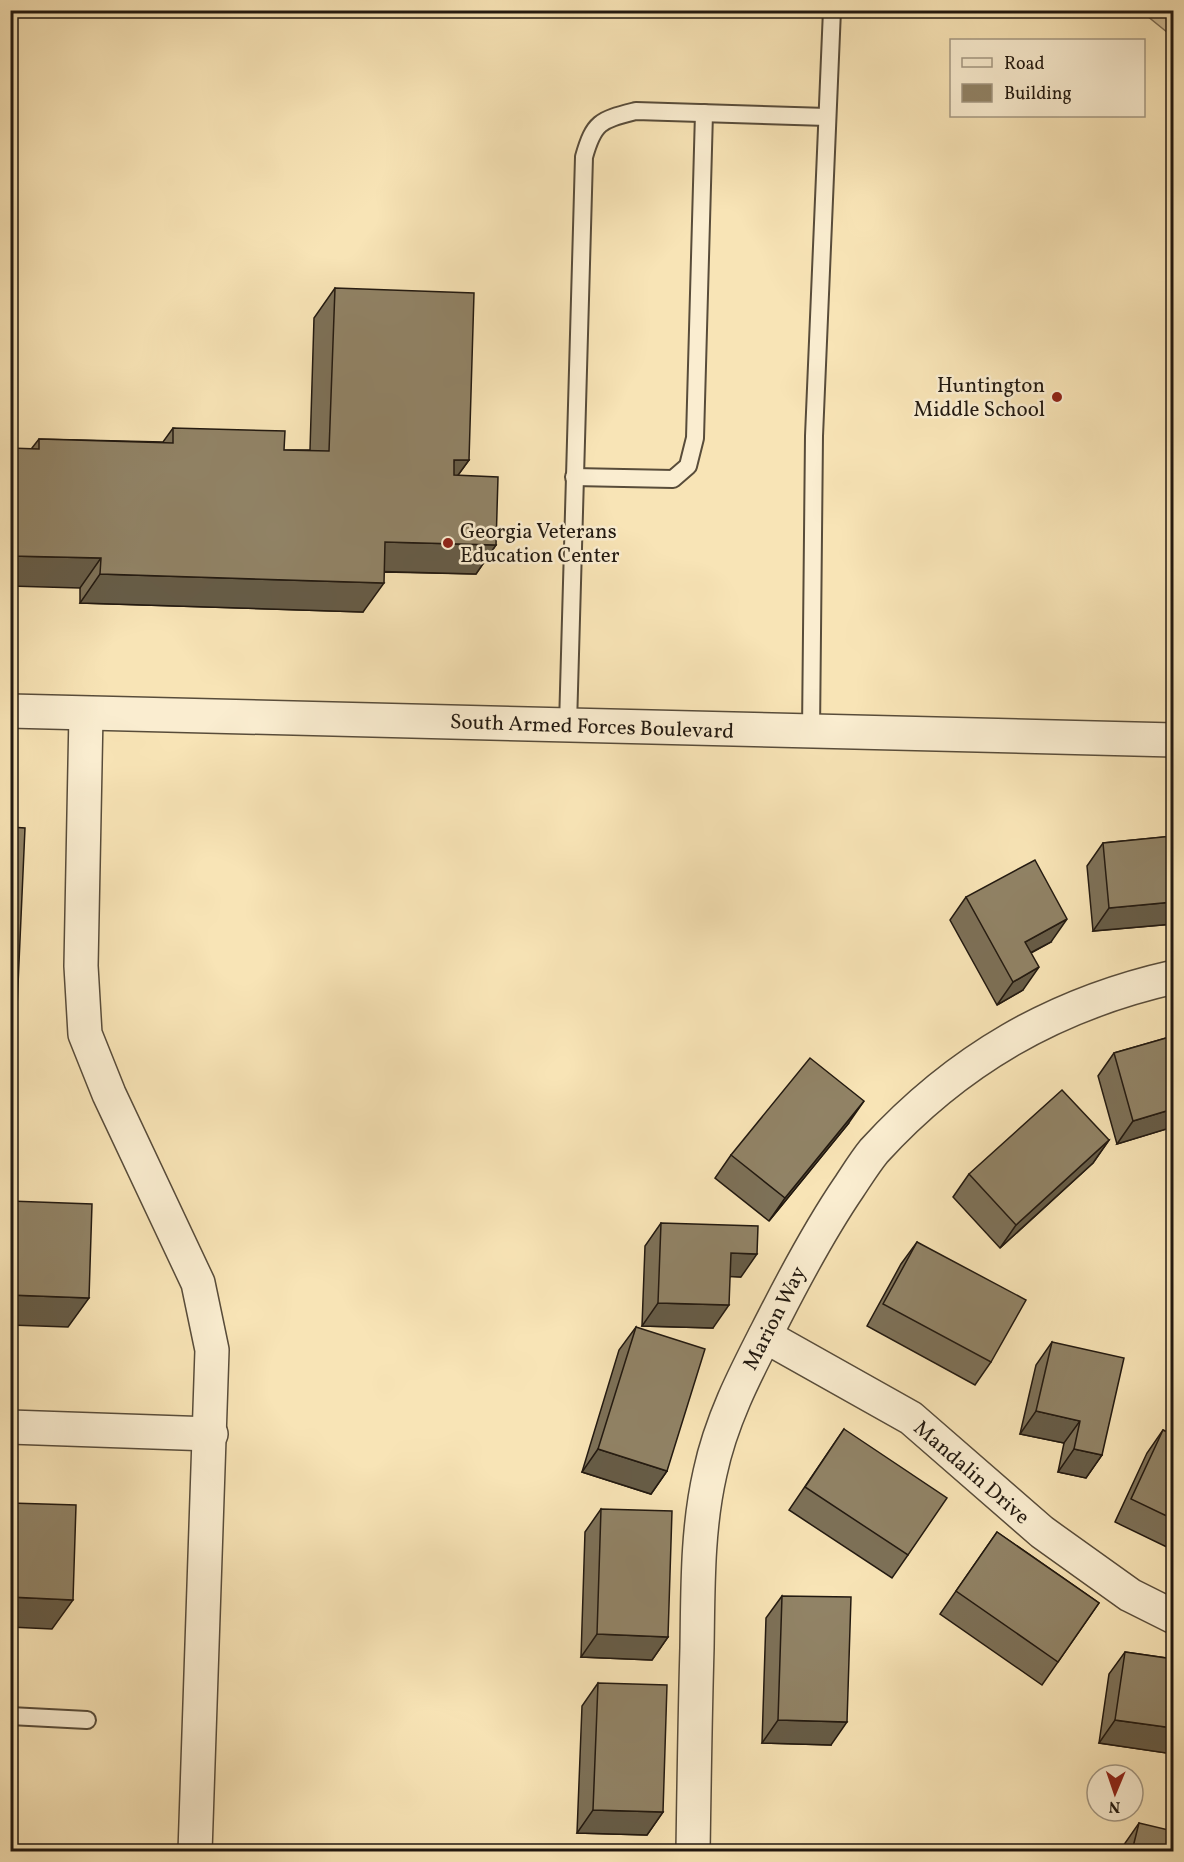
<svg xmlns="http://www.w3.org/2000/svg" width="1184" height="1862" font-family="Vollkorn,serif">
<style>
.green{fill:#d4c19a;stroke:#7b6d55;stroke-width:1.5}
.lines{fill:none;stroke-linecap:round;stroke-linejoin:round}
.lane-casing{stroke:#584c3a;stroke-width:20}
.street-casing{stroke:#584c3a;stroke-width:36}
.lane{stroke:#faedd0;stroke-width:16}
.street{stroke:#faedd0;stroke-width:33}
.wall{fill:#7d7158;stroke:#221910;stroke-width:1.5}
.shaded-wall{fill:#665c47;stroke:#221910;stroke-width:1.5}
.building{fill:#918366;stroke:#221910;stroke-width:1.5}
.poi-dot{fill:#8f2418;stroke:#faedd0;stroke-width:2}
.labels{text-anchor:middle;stroke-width:5;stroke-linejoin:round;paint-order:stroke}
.poi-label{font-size:21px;fill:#221910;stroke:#faedd0;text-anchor:end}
.street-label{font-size:21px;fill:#221910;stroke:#faedd0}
</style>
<rect width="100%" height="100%" fill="#f8e4b6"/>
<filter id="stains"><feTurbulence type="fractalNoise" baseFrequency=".00333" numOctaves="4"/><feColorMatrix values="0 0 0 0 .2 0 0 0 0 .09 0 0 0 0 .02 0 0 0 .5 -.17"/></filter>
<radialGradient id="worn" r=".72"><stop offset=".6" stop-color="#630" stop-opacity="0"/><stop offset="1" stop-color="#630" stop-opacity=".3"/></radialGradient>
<path class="green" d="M1141,11H1173V37Z"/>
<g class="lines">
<defs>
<g id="lane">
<path d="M574,477L673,479L688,466L695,438L704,113"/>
<path d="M568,725L584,157C594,121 601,120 636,111L827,117"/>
<path d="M811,732L814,436L832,10"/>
<path d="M10,1716L87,1720"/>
</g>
<g id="street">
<path d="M10,711L1174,740"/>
<path d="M86,714L81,966L85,1034L109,1094L198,1283L212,1350L195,1852"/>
<path d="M765,1336L911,1418L1042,1532L1130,1595L1174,1617"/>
<path d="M10,1427L211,1434"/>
<path d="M693,1852C694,1784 695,1716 697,1648C698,1589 697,1530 710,1473C722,1416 749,1367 775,1316C798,1271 821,1228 849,1187C857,1175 865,1162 874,1151C957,1060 1054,1004 1174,977"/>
</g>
</defs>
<use href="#lane" class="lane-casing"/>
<use href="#street" class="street-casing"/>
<use href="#lane" class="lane"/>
<use href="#street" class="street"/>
</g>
<g class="wall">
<path d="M335,288L469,460L458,475L496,545L476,574L384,572L363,612L80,603V588L32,448L39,439L163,442L173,428L284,450H310L314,318Z"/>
<path d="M1173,836V924L1093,931L1087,866L1103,843Z"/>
<path d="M966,897L1051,942L1031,953L1023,990L997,1005L950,920Z"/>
<path d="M1173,1036V1127L1117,1144L1098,1076L1114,1053Z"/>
<path d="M848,1124L769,1221L715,1178L731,1155Z"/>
<path d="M1109,1140L1093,1163L1000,1248L953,1197L969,1174Z"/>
<path d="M661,1223L741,1277L730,1276L713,1328L642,1326L645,1246Z"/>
<path d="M917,1242L991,1362L975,1385L867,1326L901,1264Z"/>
<path d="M636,1327L667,1471L651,1494L582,1472L619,1350Z"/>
<path d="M1052,1342L1102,1455L1086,1478L1058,1472L1064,1443L1020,1434L1036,1365Z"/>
<path d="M844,1429L908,1555L892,1578L789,1510Z"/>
<path d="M1163,1430L1173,1435V1550L1115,1522L1147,1453Z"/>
<path d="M601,1509L668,1637L652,1660L581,1657L585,1532Z"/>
<path d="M997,1532L1099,1603L1042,1685L940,1614Z"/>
<path d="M782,1596L831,1745L762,1743L766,1618Z"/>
<path d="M1125,1652L1173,1659V1754L1099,1743L1109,1674Z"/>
<path d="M598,1683L663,1812L647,1835L577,1833L582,1706Z"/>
<path d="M1139,1823L1173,1851H1121L1123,1846Z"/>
</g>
<g class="shaded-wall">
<path d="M454,460H469L448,489Z"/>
<path d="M385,542L496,545L476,574L364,571Z"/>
<path d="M10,556L101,558L80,588L10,586Z"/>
<path d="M100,574L384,583L363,612L80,603Z"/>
<path d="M1173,902V924L1093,931L1109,908Z"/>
<path d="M1067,919L1051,942L1009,964L1025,942Z"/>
<path d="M1039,967L1023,990L997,1005L1013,982Z"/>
<path d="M864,1101L848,1124L769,1221L785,1198Z"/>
<path d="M1173,1109V1127L1117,1144L1133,1121Z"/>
<path d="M1109,1140L1093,1163L1000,1248L1016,1225Z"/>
<path d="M731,1253L757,1254L741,1277L715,1276Z"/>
<path d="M10,1295L89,1298L68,1327L10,1325Z"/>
<path d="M658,1303L729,1305L713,1328L642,1326Z"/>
<path d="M1036,1411L1080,1421L1064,1443L1020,1434Z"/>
<path d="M598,1449L667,1471L651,1494L582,1472Z"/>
<path d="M1074,1449L1102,1455L1086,1478L1058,1472Z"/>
<path d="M10,1597L73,1600L52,1629L10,1627Z"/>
<path d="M597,1634L668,1637L652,1660L581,1657Z"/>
<path d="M778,1720L847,1722L831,1745L762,1743Z"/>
<path d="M1115,1720L1173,1728V1754L1099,1743Z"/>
<path d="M593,1810L663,1812L647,1835L577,1833Z"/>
</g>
<g class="building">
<path d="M335,288L474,293L469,460H454V475L498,477L496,545L385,542L384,583L100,574L101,558L10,556V448L39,449V439L173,443V428L285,431L284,450L329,451Z"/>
<path d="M10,827L25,828L13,1097H10Z"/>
<path d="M1173,836V902L1109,908L1103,843Z"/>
<path d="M1035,860L1067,919L1025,942L1039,967L1013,982L966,897Z"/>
<path d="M1173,1036V1109L1133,1121L1114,1053Z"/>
<path d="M810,1058L864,1101L785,1198L731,1155Z"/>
<path d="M1062,1090L1109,1140L1016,1225L969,1174Z"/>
<path d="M10,1201L92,1204L89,1298L10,1295Z"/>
<path d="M661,1223L758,1226L757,1254L731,1253L729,1305L658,1303Z"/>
<path d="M917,1242L1026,1300L991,1362L883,1304Z"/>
<path d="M636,1327L705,1349L667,1471L598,1449Z"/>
<path d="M1052,1342L1124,1358L1102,1455L1074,1449L1080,1421L1036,1411Z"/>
<path d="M844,1429L947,1498L908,1555L805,1487Z"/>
<path d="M1163,1430L1173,1435V1519L1131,1499Z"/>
<path d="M10,1503L76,1505L73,1600L10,1597Z"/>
<path d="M601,1509L672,1511L668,1637L597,1634Z"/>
<path d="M997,1532L1099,1603L1058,1662L956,1591Z"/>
<path d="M782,1596L851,1597L847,1722L778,1720Z"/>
<path d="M1125,1652L1173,1659V1728L1115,1720Z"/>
<path d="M598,1683L667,1685L663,1812L593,1810Z"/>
<path d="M1139,1823L1173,1831V1851H1132Z"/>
</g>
<g class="poi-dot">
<circle cx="1057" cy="397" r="6"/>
<circle cx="448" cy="543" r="6"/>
</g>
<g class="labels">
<g class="poi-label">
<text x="1045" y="392">Huntington<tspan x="1045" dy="24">Middle School</tspan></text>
<text x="460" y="538" text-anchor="start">Georgia Veterans<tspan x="460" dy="24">Education Center</tspan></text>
</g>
<g class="street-label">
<text transform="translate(592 726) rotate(2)" y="7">South Armed Forces Boulevard</text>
<text transform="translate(774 1318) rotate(-63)" y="7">Marion Way</text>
<text transform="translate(972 1472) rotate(41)" y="7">Mandalin Drive</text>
</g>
</g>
<rect width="1184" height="1862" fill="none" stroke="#f8e4b6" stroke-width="36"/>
<rect x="12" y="12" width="1160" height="1838" fill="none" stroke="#221910" stroke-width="3"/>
<rect x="18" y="18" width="1148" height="1826" fill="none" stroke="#221910" stroke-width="1.5"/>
<rect x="950" y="39" width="195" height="78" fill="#faedd0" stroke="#a49883" stroke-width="1.5"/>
<rect x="962" y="58" width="30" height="9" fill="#faedd0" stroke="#a49883" stroke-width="1.5"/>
<text x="1004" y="69" font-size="18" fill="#221910">Road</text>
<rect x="962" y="84" width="30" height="18" fill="#918366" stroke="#a49883" stroke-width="1.5"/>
<text x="1004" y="99" font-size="18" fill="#221910">Building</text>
<g transform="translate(1115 1793) rotate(182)"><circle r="28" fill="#faedd0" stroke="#a49883" stroke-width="1.5"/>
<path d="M0-4.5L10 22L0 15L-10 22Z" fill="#8f2418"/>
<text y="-9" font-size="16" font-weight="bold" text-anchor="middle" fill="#221910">N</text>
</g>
<rect width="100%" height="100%" filter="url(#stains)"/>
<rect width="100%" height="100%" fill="url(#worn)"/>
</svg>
